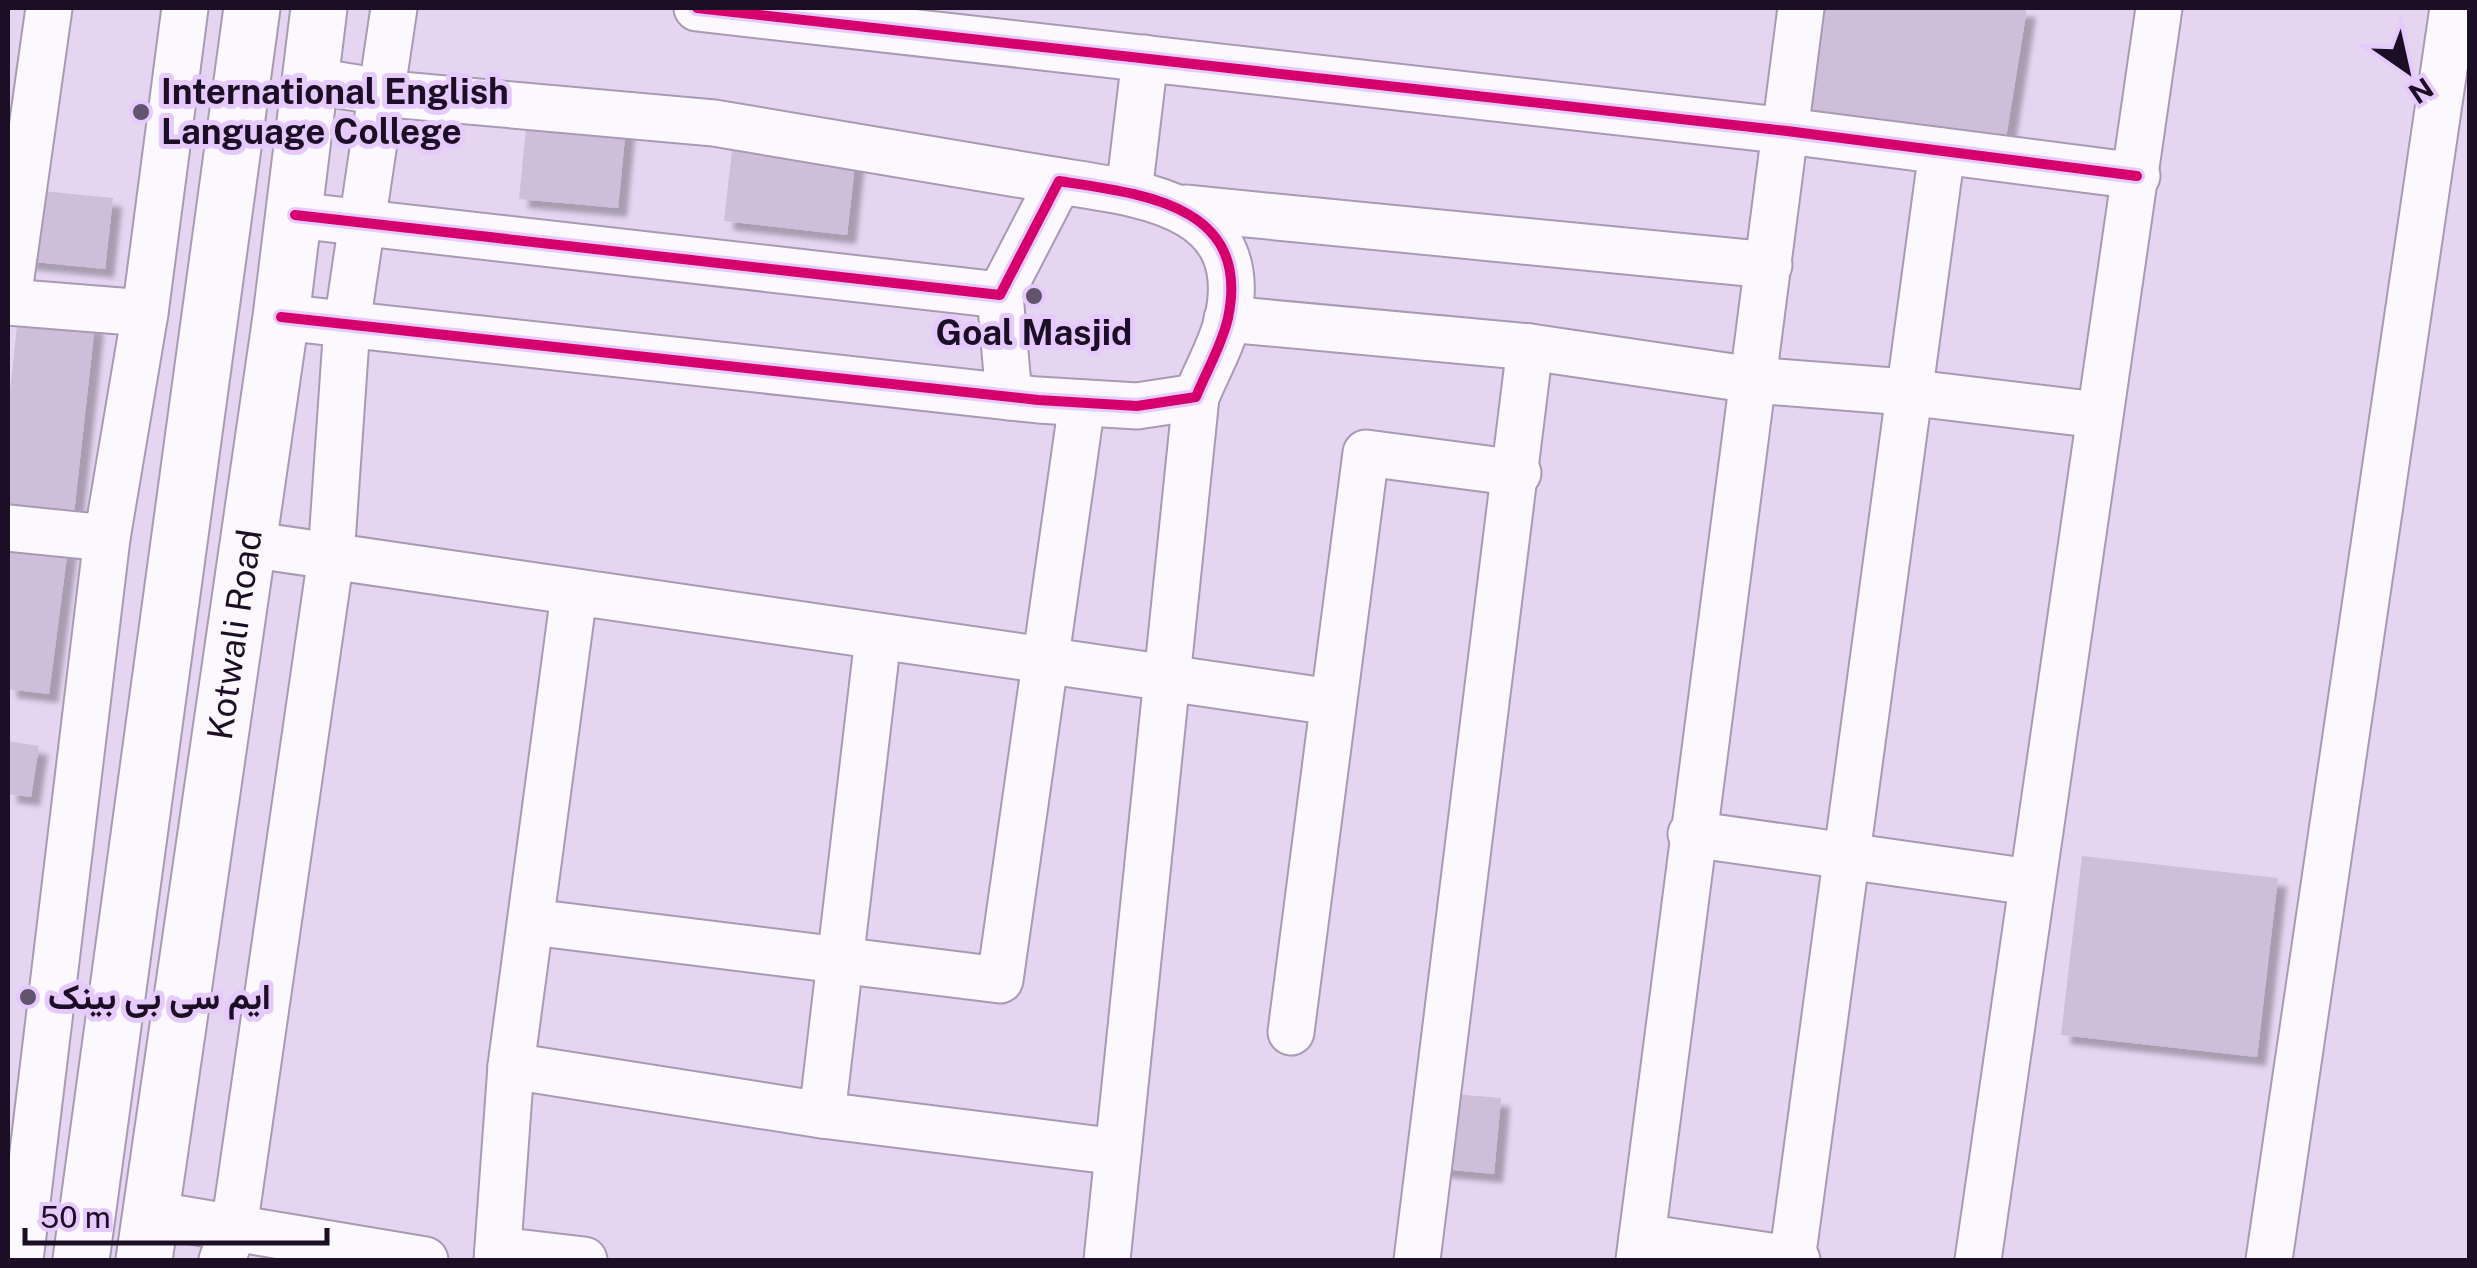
<svg xmlns="http://www.w3.org/2000/svg" width="2477" height="1268" font-family="'Public Sans',Vazirmatn,sans-serif">
<style>
.building{fill:#cebeda;filter:url(#shadow)}
.lines{fill:none;stroke-linecap:round;stroke-linejoin:round}
.street-casing{stroke:#a89ab2;stroke-width:49}
.primary-casing{stroke:#a89ab2;stroke-width:59}
.street{stroke:#fbf9fd;stroke-width:45}
.primary{stroke:#fbf9fd;stroke-width:55}
.cycleway-casing{stroke:#e6c9fd;stroke-width:16}
.cycleway{stroke:#d6006c;stroke-width:10}
.poi-dot{fill:#62546c;stroke:#e6c9fd;stroke-width:4}
.labels{text-anchor:middle;stroke-width:10;stroke-linejoin:round;paint-order:stroke}
.poi-label{font-size:35px;font-weight:bold;fill:#1c0e25;stroke:#e6c9fd;text-anchor:start}
.street-label{font-size:35px;fill:#1c0e25;stroke:#e6c9fd}
</style>
<defs>
<filter id="shadow"><feDropShadow dx="9" dy="9" stdDeviation="2.5" flood-color="#0004"/></filter>
</defs>
<rect width="100%" height="100%" fill="#e5d5f1"/>
<g class="building">
<path d="M1816,8H2027L2005,144L1799,112Z"/>
<path d="M527,118L626,127L618,208L519,199Z"/>
<path d="M733,142L856,156L847,235L724,221Z"/>
<path d="M32,190L113,198L105,269L25,261Z"/>
<path d="M18,316L95,324L74,513L8,506V411Z"/>
<path d="M8,540L68,548L49,694L8,689Z"/>
<path d="M8,741L39,746L31,797L8,794Z"/>
<path d="M2082,856L2278,878L2257,1057L2061,1035Z"/>
<path d="M1430,1092L1501,1098L1494,1174L1423,1167Z"/>
</g>
<g class="lines">
<defs>
<g id="street">
<path d="M697,8L1787,131L2137,176"/>
<path d="M313,81L401,95L714,123L1059,181"/>
<path d="M1129,192L1145,58"/>
<path d="M1185,208L1769,265"/>
<path d="M1000,295L1009,397"/>
<path d="M8,299L49,8"/>
<path d="M8,302L145,313"/>
<path d="M281,317L1038,400L1137,406L1196,397C1206,372 1222,345 1228,318C1252,204 1142,194 1059,181L1000,295L295,215"/>
<path d="M1227,319L1530,347L1753,380L1906,392L2098,415"/>
<path d="M8,528L107,538"/>
<path d="M248,544L1332,702"/>
<path d="M1691,834L2030,882"/>
<path d="M532,922L1000,980L1082,403"/>
<path d="M1291,1032L1366,453L1518,473"/>
<path d="M511,1066L822,1115L878,638"/>
<path d="M822,1115L1118,1152"/>
<path d="M151,1214L234,1228L331,557L347,324L394,8"/>
<path d="M1642,1237L1797,1260"/>
<path d="M498,1250L584,1260"/>
<path d="M20,1260L107,538L145,313L185,8"/>
<path d="M222,1260L234,1228L425,1260"/>
<path d="M497,1260L511,1066L574,594"/>
<path d="M1107,1260L1196,397"/>
<path d="M1417,1260L1530,347"/>
<path d="M1639,1260L1801,8"/>
<path d="M1792,1260L1942,151"/>
<path d="M1978,1260L2159,8"/>
<path d="M2269,1260L2453,8"/>
</g>
<g id="primary">
<path d="M81,1260L252,8"/>
<path id="s1" d="M144,1260L281,317L319,8"/>
</g>
</defs>
<use href="#street" class="street-casing"/>
<use href="#primary" class="primary-casing"/>
<use href="#street" class="street"/>
<use href="#primary" class="primary"/>
<defs>
<g id="cycleway">
<path d="M697,8L1787,131L2137,176"/>
<path d="M281,317L1038,400L1137,406L1196,397C1206,372 1222,345 1228,318C1252,204 1142,194 1059,181L1000,295L295,215"/>
</g>
</defs>
<use href="#cycleway" class="cycleway-casing"/>
<use href="#cycleway" class="cycleway"/>
</g>
<g class="poi-dot">
<circle cx="141" cy="112" r="10"/>
<circle cx="1034" cy="296" r="10"/>
<circle cx="28" cy="997" r="10"/>
</g>
<g class="labels">
<g class="poi-label">
<text x="161" y="104">International English<tspan x="161" dy="40">Language College</tspan></text>
<text x="1034" y="345" text-anchor="middle">Goal Masjid</text>
<text x="48" y="1009">ایم سی بی بینک</text>
</g>
<g class="street-label">
<text dy="12" stroke="none"><textPath href="#s1" startOffset="632">Kotwali Road</textPath></text>
</g>
</g>
<rect width="2477" height="1268" fill="none" stroke="#1c0e25" stroke-width="20"/>
<g transform="translate(2407 70) rotate(146)" stroke="#e6c9fd" stroke-width="8" paint-order="stroke">
<path d="M0-8L18 38L0 25L-18 38Z" fill="#1c0e25"/>
<text y="-15" font-size="28" font-weight="bold" text-anchor="middle" fill="#1c0e25">N</text>
</g>
<path d="M25 1228v15h302v-15" fill="none" stroke="#1c0e25" stroke-width="5"/>
<text x="40" y="1228" font-size="30" fill="#1c0e25" stroke="#e6c9fd" stroke-width="8" paint-order="stroke">50 m</text>
</svg>
